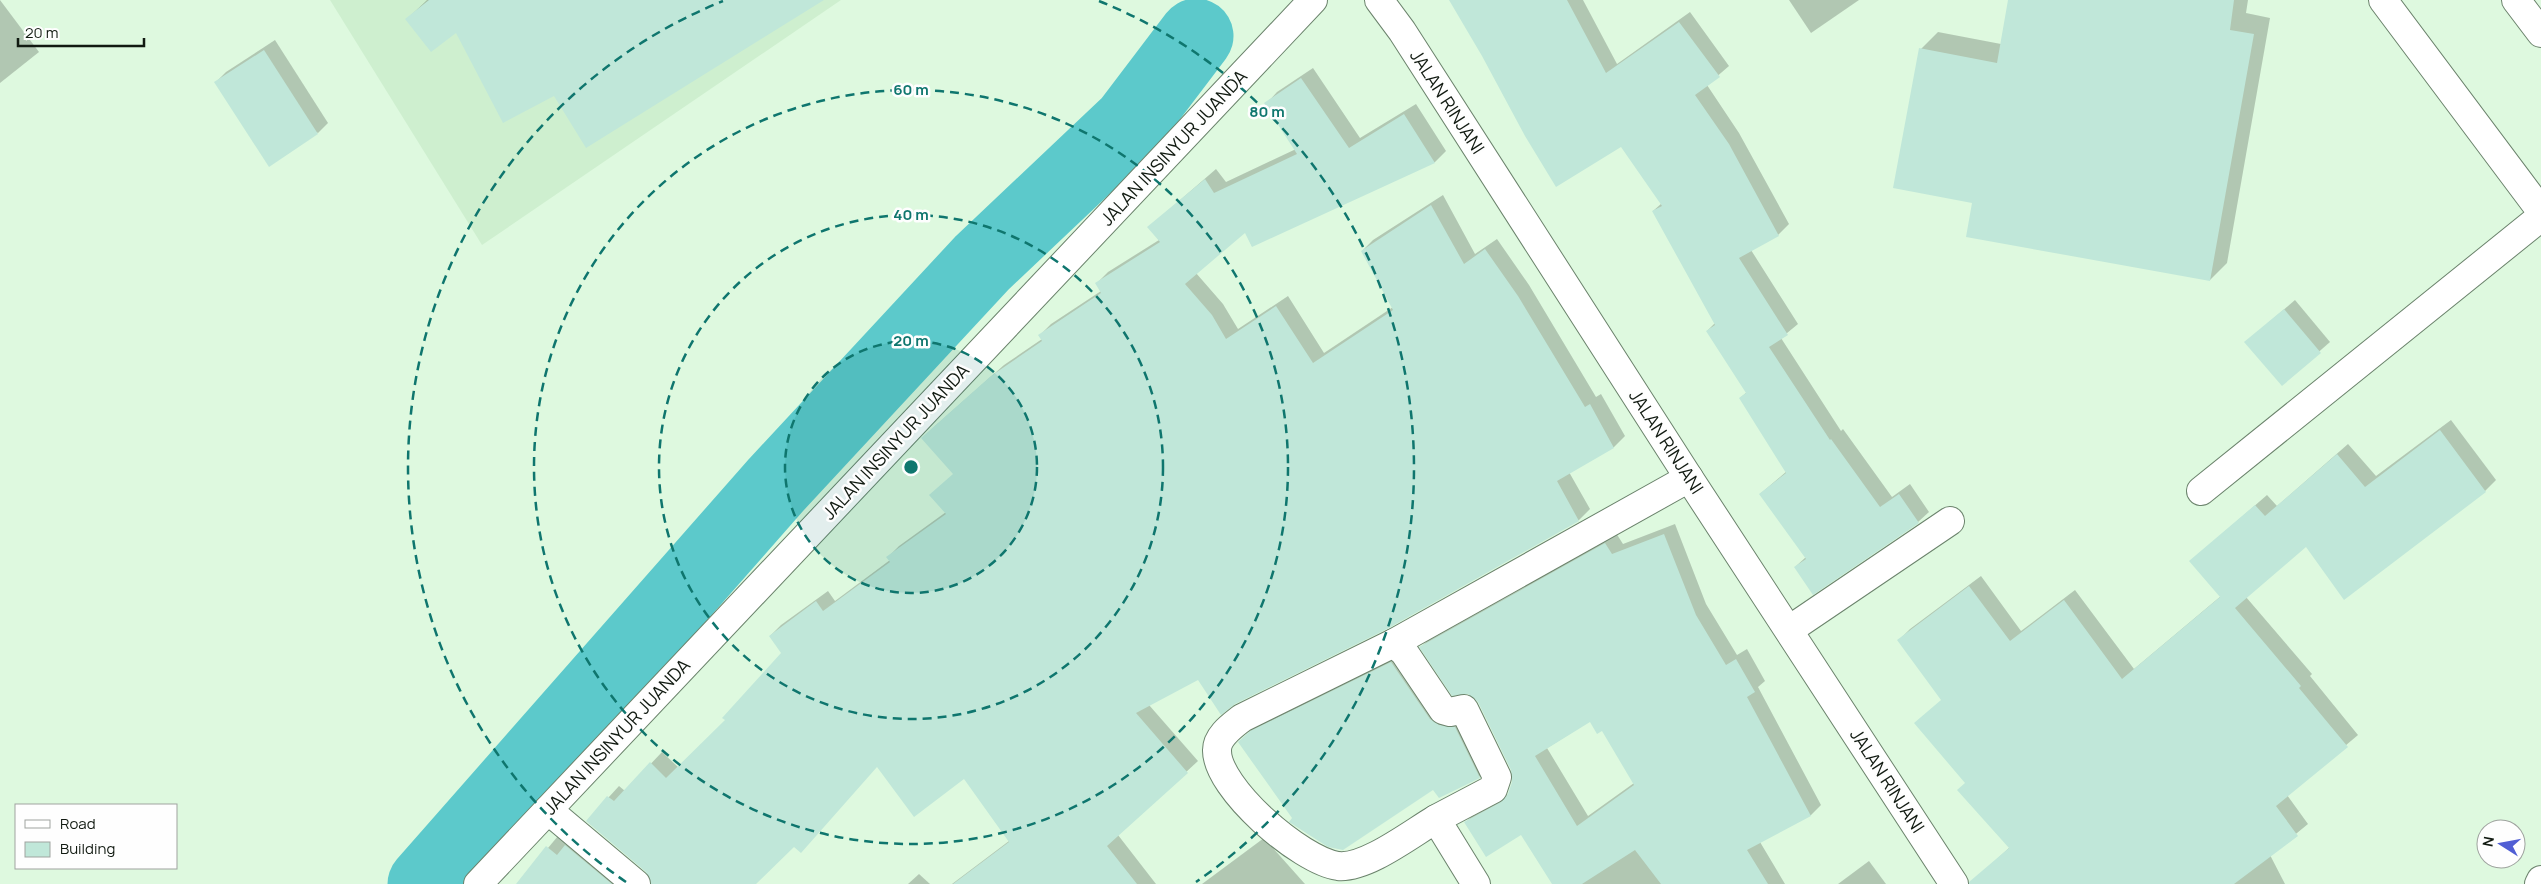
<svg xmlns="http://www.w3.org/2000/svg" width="2541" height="884" font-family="Manrope,sans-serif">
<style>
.built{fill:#ceefcf}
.shadow{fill:#0003;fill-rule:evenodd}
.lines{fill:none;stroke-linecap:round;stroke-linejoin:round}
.river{stroke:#5cc9cb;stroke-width:75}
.building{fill:#c0e7d9;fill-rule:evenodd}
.minor-casing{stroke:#6b836c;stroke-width:30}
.minor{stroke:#fff;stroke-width:28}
.ring{fill:none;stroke:#0f766e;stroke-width:2.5;stroke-dasharray:9 6}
.labels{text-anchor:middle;stroke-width:5;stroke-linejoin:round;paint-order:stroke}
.street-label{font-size:18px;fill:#111a11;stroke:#fefefe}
.centre{fill:#0f766e;stroke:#fefefe;stroke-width:2.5}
.ring-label{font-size:15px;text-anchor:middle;font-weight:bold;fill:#0f766e;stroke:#fefefe;stroke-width:5;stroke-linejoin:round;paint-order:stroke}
</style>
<rect width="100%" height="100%" fill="#def9df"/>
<path class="built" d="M330,0H841L482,245Z"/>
<g class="shadow">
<path d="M0,0L39,52L0,83Z"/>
<path d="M427,0H822L555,94L456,31L407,19Z"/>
<path d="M1450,0H1583L1617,64L1690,12L1729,66L1707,85L1739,133L1789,224L1778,235L1751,250L1798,324L1781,338L1841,431L1843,429L1892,497L1910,484L1929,512L1918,522L1795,567L1806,557L1760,494L1787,471L1740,398L1747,392L1707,331L1715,323L1653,211L1662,203L1621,145L1483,55Z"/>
<path d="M1789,0H1859L1811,33Z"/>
<path d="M2009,0H2248L2246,13L2270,18L2227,263L2210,280L1973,202L1921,49L1938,32L2001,44Z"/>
<path d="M275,40L328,123L318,133L216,82L226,72Z"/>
<path d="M1313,68L1360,138L1416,104L1446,151L1435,162L1252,246L1245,231L1196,273L1223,304L1238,329L1288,296L1324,353L1393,307L1362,251L1373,240L1443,195L1475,254L1497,239L1529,285L1596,397L1601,394L1625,436L1614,447L1569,472L1590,509L1579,520L1386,628L1198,678L1149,705L1198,761L1118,835L1156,884H952L1009,841L964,777L877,766L754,884H652L647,872L587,821L619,786L625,791L662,752L678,767L727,720L783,653L770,636L781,625L828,591L835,601L890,560L888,557L899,546L946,512L954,474L934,427L1004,365L1042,339L1040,335L1051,324L1101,291L1097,283L1108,272L1159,240L1149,227L1216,169L1226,182L1296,149L1266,104L1277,92Z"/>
<path d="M2295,300L2330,342L2282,384L2246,342Z"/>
<path d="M2451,420L2496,480L2485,491L2306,545L2246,597L2312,674L2310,676L2358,735L2287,795L2308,824L2270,855L2285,884H1996L1985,870L2010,847L1966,782L1942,699L1899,640L1910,629L1981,576L2021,631L2075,590L2134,669L2221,596L2191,561L2267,495L2277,506L2348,444L2376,476Z"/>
<path d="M1675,524L1706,604L1737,655L1747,649L1765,681L1758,687L1821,805L1811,815L1760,842L1785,884H1553L1522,833L1466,822L1477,811L1509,794L1513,782L1512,770L1479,701L1421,647L1432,636L1616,533L1623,544ZM1590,721L1603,729L1634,783L1588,816L1547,748Z"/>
<path d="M1401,653L1465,718L1489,768L1479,777L1293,818L1249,732L1261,722Z"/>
<path d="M558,836L636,884H518Z"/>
<path d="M1264,838L1305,884H1202Z"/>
<path d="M1869,861L1886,884H1838Z"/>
<path d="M919,874L930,884H908Z"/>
</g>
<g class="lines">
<path class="river" d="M425,884L776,485L982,263L1130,123L1196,36"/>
</g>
<g class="building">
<path d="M429,0H824L586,148L554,96L503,123L456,33L431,52L405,19Z"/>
<path d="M1449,0H1567L1606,73L1679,22L1720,77L1695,95L1729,144L1779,236L1739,258L1788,335L1769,347L1830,440L1831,439L1880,507L1899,494L1919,523L1813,595L1794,567L1806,559L1759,494L1786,473L1739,398L1746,393L1706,331L1715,325L1652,211L1662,206L1621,147L1556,187L1525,136L1482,56Z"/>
<path d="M2008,0H2234L2230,30L2254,34L2210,281L1966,237L1972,203L1893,188L1919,48L1997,63Z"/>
<path d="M264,50L318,134L269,167L214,82Z"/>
<path d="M1301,78L1349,148L1404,114L1435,163L1252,247L1245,233L1185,284L1212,315L1226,339L1276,306L1313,363L1393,310L1361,251L1431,205L1464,264L1485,249L1518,296L1585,407L1590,404L1614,448L1557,481L1579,521L1387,629L1235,704L1221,715L1198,680L1136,713L1188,773L1107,846L1137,884H953L1009,842L964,779L914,817L877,767L801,853L794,847L756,884H651L646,872L586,821L607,796L614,801L650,762L666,778L725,720L722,718L781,653L769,636L816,601L823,611L890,562L886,557L946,514L929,495L953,474L921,438L991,376L1042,341L1038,335L1101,293L1095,283L1160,242L1147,227L1205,179L1214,193L1297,154L1264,103Z"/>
<path d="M2284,309L2321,353L2282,386L2244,342Z"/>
<path d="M2440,430L2486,492L2344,600L2306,547L2235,608L2301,686L2299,688L2348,747L2276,806L2298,836L2234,884H1969V882L2009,848L1957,790L1965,783L1914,723L1941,700L1897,640L1969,586L2010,641L2064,600L2122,679L2220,597L2189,561L2255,505L2265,516L2337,454L2365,487Z"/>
<path d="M1664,534L1696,615L1726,665L1736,659L1755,692L1747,697L1811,816L1747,850L1768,884H1661L1635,850L1582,884H1552L1521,835L1486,857L1464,822L1501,802L1508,794L1512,782L1511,770L1478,702L1468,694L1452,696L1419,647L1605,543L1612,554ZM1590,722L1597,734L1602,731L1634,785L1577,826L1535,756Z"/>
<path d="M1391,662L1430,719L1439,725L1455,727L1480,778L1439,798L1433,790L1343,850L1328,847L1289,822L1292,818L1238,742L1250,731Z"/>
<path d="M565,845L612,884H516L546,846L557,855Z"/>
</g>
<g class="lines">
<defs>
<g id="minor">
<path d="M1379,0L1402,31L1689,478L1954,884"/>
<path d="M2383,0L2541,211"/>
<path d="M2516,0L2541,33"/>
<path d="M2201,491L2541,217"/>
<path d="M1789,630L1950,521"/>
<path d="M1394,643L1404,652L1443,710L1450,712L1464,709L1497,777L1493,789L1436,819"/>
<path d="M548,810L636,884"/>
<path d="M478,884L1313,0"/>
<path d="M1476,884L1436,819C1412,833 1366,869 1338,866C1301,861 1216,788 1217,750C1217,736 1232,726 1242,718L1394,643L1689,478"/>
<path d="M2539,884L2541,880"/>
</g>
</defs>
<use href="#minor" class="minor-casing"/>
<use href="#minor" class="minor"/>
</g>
<circle cx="911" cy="467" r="126" fill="#0f766e" fill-opacity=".12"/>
<g class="ring">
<circle cx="911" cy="467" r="126"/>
<circle cx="911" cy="467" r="252"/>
<circle cx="911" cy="467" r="377"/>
<path d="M626 882A503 503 0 0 1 723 1M1099 1A503 503 0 0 1 1196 882"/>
</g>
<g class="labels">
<g class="street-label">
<text transform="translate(1447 102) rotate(57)" y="6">JALAN RINJANI</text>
<text transform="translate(1174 148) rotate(-47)" y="6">JALAN INSINYUR JUANDA</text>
<text transform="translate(896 442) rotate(-47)" y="6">JALAN INSINYUR JUANDA</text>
<text transform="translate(1666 442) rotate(57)" y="6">JALAN RINJANI</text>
<text transform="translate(617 737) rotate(-47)" y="6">JALAN INSINYUR JUANDA</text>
<text transform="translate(1887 781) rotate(57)" y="6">JALAN RINJANI</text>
</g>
</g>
<circle cx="911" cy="467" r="8" class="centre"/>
<g class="ring-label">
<text x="911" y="95">60 m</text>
<text x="1267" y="117">80 m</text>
<text x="911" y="220">40 m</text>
<text x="911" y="346">20 m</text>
</g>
<rect x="15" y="804" width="162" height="65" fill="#fefefe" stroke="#9fa39f"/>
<rect x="25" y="820" width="25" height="8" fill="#ffffff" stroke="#9fa39f"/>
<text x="60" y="829" font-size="15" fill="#111a11">Road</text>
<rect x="25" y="842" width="25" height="15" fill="#c0e7d9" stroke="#9fa39f"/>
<text x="60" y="854" font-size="15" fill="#111a11">Building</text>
<g transform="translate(2501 844) rotate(281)"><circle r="24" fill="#fefefe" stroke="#9fa39f"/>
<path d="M0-4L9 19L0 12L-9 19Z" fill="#505ed4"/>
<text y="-8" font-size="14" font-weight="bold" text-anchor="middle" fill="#111a11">N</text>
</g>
<path d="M18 38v8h126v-8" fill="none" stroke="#111a11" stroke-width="2.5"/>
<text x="25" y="38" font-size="15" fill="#111a11" stroke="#fefefe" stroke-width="4" paint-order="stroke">20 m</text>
</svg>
